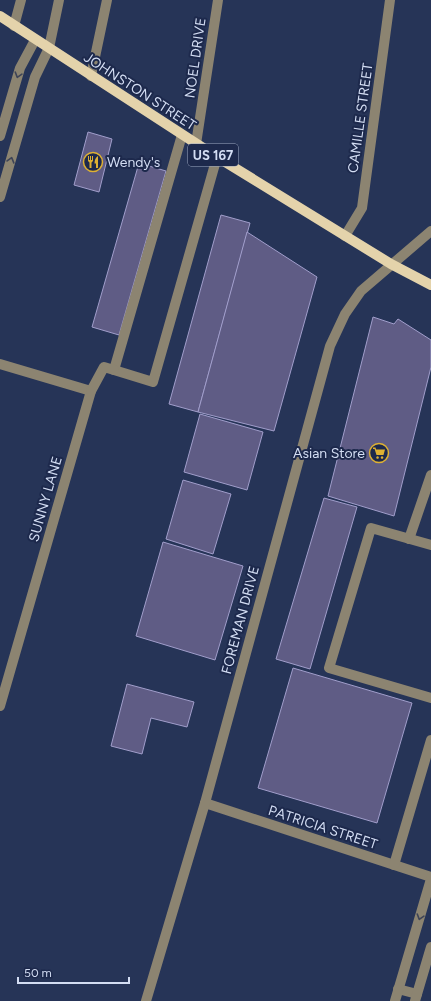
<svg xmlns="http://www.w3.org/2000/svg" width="431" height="1001" font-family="Figtree,sans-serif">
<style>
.building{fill:#5f5c85;stroke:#a19ecb}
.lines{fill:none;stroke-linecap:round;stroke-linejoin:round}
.minor{stroke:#8c8471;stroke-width:10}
.major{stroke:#e4d3ab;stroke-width:10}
.oneway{stroke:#3e4457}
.labels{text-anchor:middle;stroke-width:4;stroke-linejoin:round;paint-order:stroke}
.shield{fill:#1d294c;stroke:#9ca7c1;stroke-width:1}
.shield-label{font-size:13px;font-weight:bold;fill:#d3ddf3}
.street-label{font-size:14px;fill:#d3ddf3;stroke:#1d294c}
.poi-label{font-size:14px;fill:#d3ddf3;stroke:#1d294c;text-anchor:start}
</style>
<rect width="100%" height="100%" fill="#263457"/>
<g class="building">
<path d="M88,132L112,139L99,192L74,185Z"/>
<path d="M139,163L166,171L119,335L92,327Z"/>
<path d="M221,215L250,223L198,412L169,404Z"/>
<path d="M247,232L317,277L274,431L198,412Z"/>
<path d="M373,317L394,324L398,319L431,340V367L394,516L328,496Z"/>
<path d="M200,414L263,432L247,490L184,472Z"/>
<path d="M183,480L231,494L213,554L166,539Z"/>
<path d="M324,498L357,507L310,669L276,659Z"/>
<path d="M163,542L243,566L215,660L136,636Z"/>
<path d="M293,668L412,703L377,823L258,788Z"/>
<path d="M127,684L194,702L187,727L151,718L142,754L111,746Z"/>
</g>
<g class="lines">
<g class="minor">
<path d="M14,26L21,0"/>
<path d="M91,76L107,0"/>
<path d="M182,135L114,370L153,382L217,157"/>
<path d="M0,136L20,68L35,40"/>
<path d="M196,144L218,0"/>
<path d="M0,197L35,77L49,48L59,0"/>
<path d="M345,236L362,208L390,0"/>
<path d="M0,364L91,391L0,706"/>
<path d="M91,391L104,367L114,370"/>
<path d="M409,539L431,475"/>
<path d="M431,545L371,528L329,668L431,698"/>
<path d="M205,803L431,877"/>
<path d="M394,865L431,740"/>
<path d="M398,989L417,994"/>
<path d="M146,1001L205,803L330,346L345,314L361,291L431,231"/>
<path d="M395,1001L431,879"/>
<path d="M415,1001L431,947"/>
</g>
<path class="major" d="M0,16L217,157L391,264L431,285"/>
</g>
<defs><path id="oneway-chevron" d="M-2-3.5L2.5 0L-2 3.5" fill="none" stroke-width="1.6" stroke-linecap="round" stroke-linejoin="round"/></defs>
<g class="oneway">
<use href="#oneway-chevron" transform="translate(18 75) rotate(107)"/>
<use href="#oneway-chevron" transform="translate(11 160) rotate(-74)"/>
<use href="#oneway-chevron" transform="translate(420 917) rotate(107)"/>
</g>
<defs>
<symbol id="restaurant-ring" viewBox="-11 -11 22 22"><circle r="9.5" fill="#1d294c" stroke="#deb133" stroke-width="1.5"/><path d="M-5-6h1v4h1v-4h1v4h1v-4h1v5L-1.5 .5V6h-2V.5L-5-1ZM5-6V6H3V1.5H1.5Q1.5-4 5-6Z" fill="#deb133"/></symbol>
<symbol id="supermarket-ring" viewBox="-11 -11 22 22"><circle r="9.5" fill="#1d294c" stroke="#deb133" stroke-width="1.5"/><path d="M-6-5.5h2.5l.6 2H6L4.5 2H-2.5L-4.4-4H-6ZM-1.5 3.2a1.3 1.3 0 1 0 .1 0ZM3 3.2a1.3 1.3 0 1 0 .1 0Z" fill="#deb133"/></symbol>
</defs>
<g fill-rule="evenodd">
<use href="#restaurant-ring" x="82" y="151" width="22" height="22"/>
<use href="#supermarket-ring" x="368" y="442" width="22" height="22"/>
</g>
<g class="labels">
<rect class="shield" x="188" y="144" width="50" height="22" rx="3"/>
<g class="shield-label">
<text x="213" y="160">US 167</text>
</g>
<g class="street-label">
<text transform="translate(195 58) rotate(-82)" y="5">NOEL DRIVE</text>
<text transform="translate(140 91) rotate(33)" y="5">JOHNSTON STREET</text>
<text transform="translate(360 118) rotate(-82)" y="5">CAMILLE STREET</text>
<text transform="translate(45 499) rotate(-74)" y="5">SUNNY LANE</text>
<text transform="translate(240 620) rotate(-75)" y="5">FOREMAN DRIVE</text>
<text transform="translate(323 827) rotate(18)" y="5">PATRICIA STREET</text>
</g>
<g class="poi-label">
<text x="107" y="167">Wendy's</text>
<text x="365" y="458" text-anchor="end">Asian Store</text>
</g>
</g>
<path d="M18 977v6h111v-6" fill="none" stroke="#d3ddf3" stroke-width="2"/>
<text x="24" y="977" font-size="12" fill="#d3ddf3" stroke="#1d294c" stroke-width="3" paint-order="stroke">50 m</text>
</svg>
